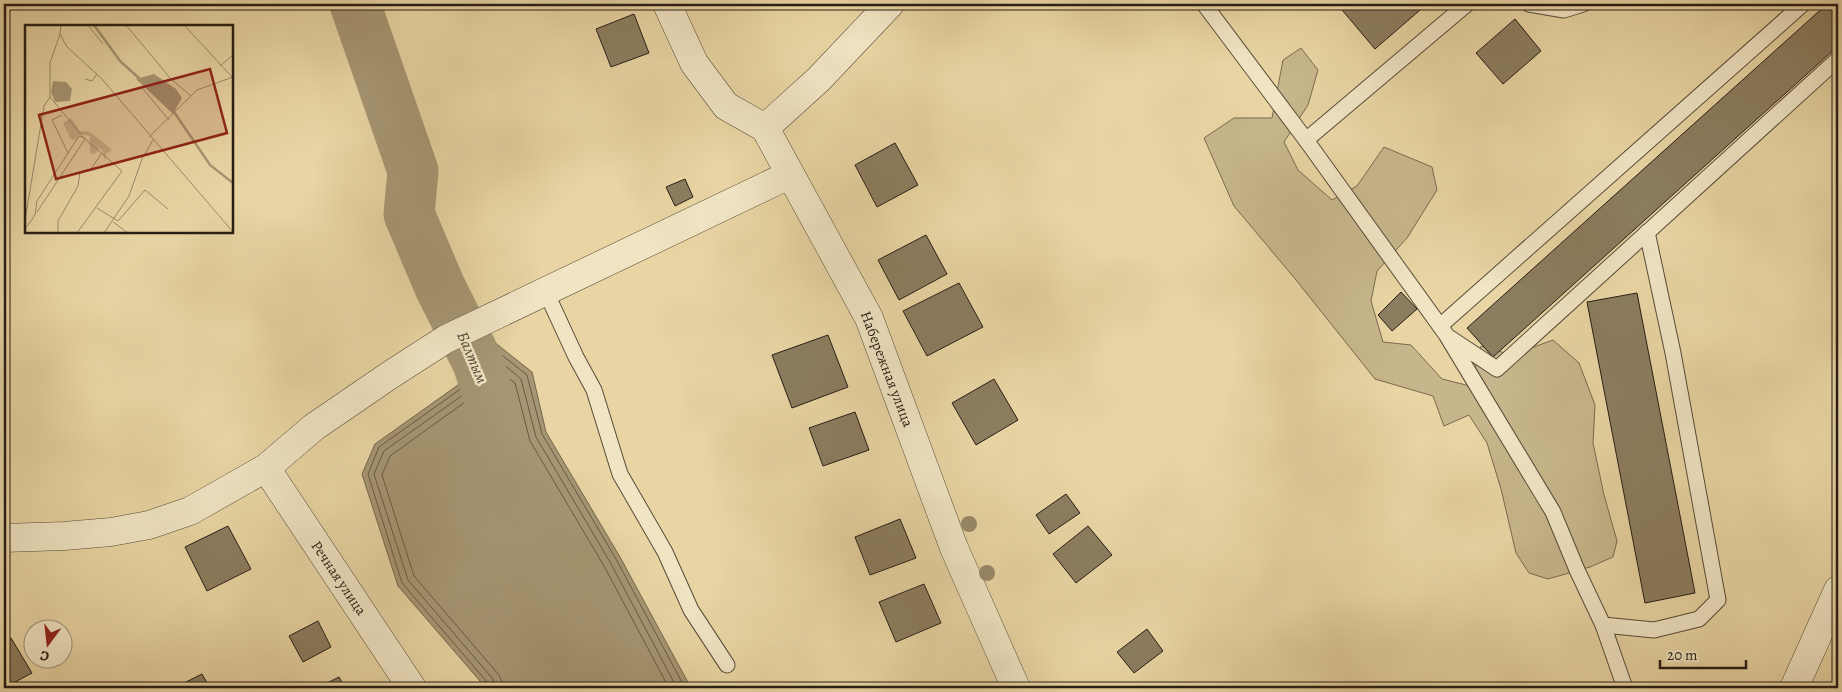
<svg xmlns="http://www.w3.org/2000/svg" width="1842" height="692" font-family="Alegreya,serif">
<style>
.green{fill:#c7b68b;stroke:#776a50}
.water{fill:#a69673;stroke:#73664e}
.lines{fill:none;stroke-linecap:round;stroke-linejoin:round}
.shore{stroke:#665a44;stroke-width:1}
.river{stroke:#a69673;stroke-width:51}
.building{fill:#8b7d5f;stroke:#271d16}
.service-casing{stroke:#574b39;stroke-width:17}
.minor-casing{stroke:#574b39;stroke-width:29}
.tertiary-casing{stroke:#574b39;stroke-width:29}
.service{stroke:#f0e4c3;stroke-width:15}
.minor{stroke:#f0e4c3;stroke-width:28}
.tertiary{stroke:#f0e4c3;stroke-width:28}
.tree{fill:#988969}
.labels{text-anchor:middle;stroke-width:5;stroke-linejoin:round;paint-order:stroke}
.street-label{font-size:15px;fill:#271d16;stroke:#f0e4c3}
.water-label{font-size:16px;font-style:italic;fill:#534737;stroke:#f0e4c3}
.inset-river{fill:none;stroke:#a69673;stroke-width:2.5}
.inset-road{fill:none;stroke:#9b8b6b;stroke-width:1}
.view{fill:#8f2418;fill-opacity:0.15;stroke:#8f2418;stroke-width:2.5}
.inset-edge{fill:none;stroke:#271d16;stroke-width:2.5}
</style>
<rect width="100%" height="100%" fill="#e8d5a3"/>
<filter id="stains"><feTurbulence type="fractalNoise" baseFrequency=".004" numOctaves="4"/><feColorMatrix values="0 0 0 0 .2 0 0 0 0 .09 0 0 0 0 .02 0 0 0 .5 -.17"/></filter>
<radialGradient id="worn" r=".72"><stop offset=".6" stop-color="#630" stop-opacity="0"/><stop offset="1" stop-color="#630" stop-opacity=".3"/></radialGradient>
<path class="green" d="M1301,48L1318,70L1308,105L1284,142L1298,170L1332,200L1357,186L1384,147L1432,167L1437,190L1407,238L1377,271L1371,301L1383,342L1411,345L1442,379L1470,386L1481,346L1512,355L1553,340L1579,363L1595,405L1593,443L1604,495L1617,541L1613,557L1590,567L1548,579L1529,573L1516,553L1501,489L1487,443L1469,415L1444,426L1433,396L1375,379L1296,280L1234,206L1204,138L1234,118H1272L1283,60Z"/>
<path class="water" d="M489,338L532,372L546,432L620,557L691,688H486L398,586L362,474L375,444L458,385L467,353Z"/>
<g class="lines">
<g class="shore">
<path d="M489,688L488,683L402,583L368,474L379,447L462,388L471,356L489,345L527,375L542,434L616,559L685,688"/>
<path d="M495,688L493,679L408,580L374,474L384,451L467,392L477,360L489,352L521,379L536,437L610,562L677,688"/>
<path d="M503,688L502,682L499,675L414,576L382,475L390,456L472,397L476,390L483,365L488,362L515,383L530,441L604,566L669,688"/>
</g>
<path class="river" d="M355,4L413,171L409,214L440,287L478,363L495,415"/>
</g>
<g class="building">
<path d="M1337,4H1427L1375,49Z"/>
<path d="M1827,4H1838V46L1493,357L1467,328Z"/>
<path d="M634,14L649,53L611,67L596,29Z"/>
<path d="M1515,19L1541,51L1503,84L1476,53Z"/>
<path d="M895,143L918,185L877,207L855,165Z"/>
<path d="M685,179L693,197L675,206L666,187Z"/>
<path d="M926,235L947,274L899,300L878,260Z"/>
<path d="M959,283L983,327L927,356L903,311Z"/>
<path d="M1401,292L1417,309L1392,331L1378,315Z"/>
<path d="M1637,293L1695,593L1645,603L1587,302Z"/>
<path d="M828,335L848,387L792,408L772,355Z"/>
<path d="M994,379L1018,420L976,445L952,403Z"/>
<path d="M855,412L869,450L823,466L809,428Z"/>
<path d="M1066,494L1080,513L1049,534L1036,515Z"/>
<path d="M900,519L916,558L870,575L855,537Z"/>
<path d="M228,526L251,569L207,591L185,547Z"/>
<path d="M1088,526L1112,555L1076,583L1053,554Z"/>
<path d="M924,584L941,623L896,642L879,602Z"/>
<path d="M318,621L331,647L303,662L289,636Z"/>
<path d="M1147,629L1163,651L1134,673L1117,652Z"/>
<path d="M11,638L32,673L4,688V642Z"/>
<path d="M202,674L210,688H174Z"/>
<path d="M339,677L345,688H317Z"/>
</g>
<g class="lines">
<defs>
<g id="service">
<path d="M1204,4L1306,140L1445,333"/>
<path d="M1529,4L1564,10L1583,4"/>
<path d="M1306,140L1467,4"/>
<path d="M546,292L576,357L594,390L620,474L665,552L691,610L727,665"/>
<path d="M1440,326L1803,4"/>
<path d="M1603,625L1654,630L1699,619L1718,600L1673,353L1647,232"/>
<path d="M1625,688L1603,625L1577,570L1553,512L1447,336L1497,369L1838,59"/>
</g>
<g id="minor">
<path d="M667,4L694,63L726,106L765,128"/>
<path d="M266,468L412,688"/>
<path d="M4,538L64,536L111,532L149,525L190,511L266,468L314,427L390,375L446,339L789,175"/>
<path d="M1794,688L1838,590"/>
</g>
<path id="tertiary" d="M890,4L819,79L765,128L869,318L954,548L1016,688"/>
</defs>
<use href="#service" class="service-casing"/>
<use href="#minor" class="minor-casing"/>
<use href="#tertiary" class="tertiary-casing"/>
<use href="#service" class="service"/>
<use href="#minor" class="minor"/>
<use href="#tertiary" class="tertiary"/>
</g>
<g class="tree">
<circle cx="969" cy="524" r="8"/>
<circle cx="987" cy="573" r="8"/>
</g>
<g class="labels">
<g class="street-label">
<text transform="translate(887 369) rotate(69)" y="5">Набережная улица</text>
<text transform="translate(339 578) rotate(56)" y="5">Речная улица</text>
</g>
<g class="water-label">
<text transform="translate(473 357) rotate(67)" y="6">Балтым</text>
</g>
</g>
<g transform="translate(25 25)">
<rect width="208" height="208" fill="#e8d5a3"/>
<path d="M46,93L55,106L65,107L87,125L81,129L80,136L77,125L74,123L70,129L65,128V111L56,109L49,115L46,114L38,98Z" fill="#c7b68b"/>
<path d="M129,49L151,64L157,73L148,89L111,54ZM28,56L41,57L47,64L45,76L30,77L26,67Z" fill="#a69673"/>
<path class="inset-river" d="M69,0L95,36L116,55M147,84L185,140L208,158"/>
<path class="inset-road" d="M36,0L35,9L42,22L76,53L208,207M63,0L78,19M101,0L145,53L166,71M159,0L207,52M195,41L208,30M60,54L67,56L72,49M118,64L144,95M37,90L27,95L43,128M124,112L172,65L208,52M72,183L93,196L120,165L143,184M12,187L60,114M0,195L19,81L25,72V38L35,9M88,197L103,208M0,204L10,190L12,176L54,111L59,113L25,72M33,208V196L53,161L55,147L66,144L77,128M52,208L97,146L59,113M79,208L104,171L117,134L128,115"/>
<path class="view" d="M185,44L202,108L31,154L14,90Z"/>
<rect width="208" height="208" class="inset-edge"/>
</g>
<rect width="1842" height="692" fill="none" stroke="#e8d5a3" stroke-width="20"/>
<rect x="5" y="5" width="1832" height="682" fill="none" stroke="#271d16" stroke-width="2.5"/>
<rect x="10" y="10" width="1822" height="672" fill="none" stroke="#271d16"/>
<g transform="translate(48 644) rotate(195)"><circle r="24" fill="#f0e4c3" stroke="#a0947e"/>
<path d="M0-4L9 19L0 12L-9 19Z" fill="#8f2418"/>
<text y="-8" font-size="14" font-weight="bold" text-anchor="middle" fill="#271d16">С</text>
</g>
<path d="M1660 660v8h86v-8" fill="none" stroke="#271d16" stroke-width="2.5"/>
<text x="1667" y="660" font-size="15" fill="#271d16" stroke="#f0e4c3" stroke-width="4" paint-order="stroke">20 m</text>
<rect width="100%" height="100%" filter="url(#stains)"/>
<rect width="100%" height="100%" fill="url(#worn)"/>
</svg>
